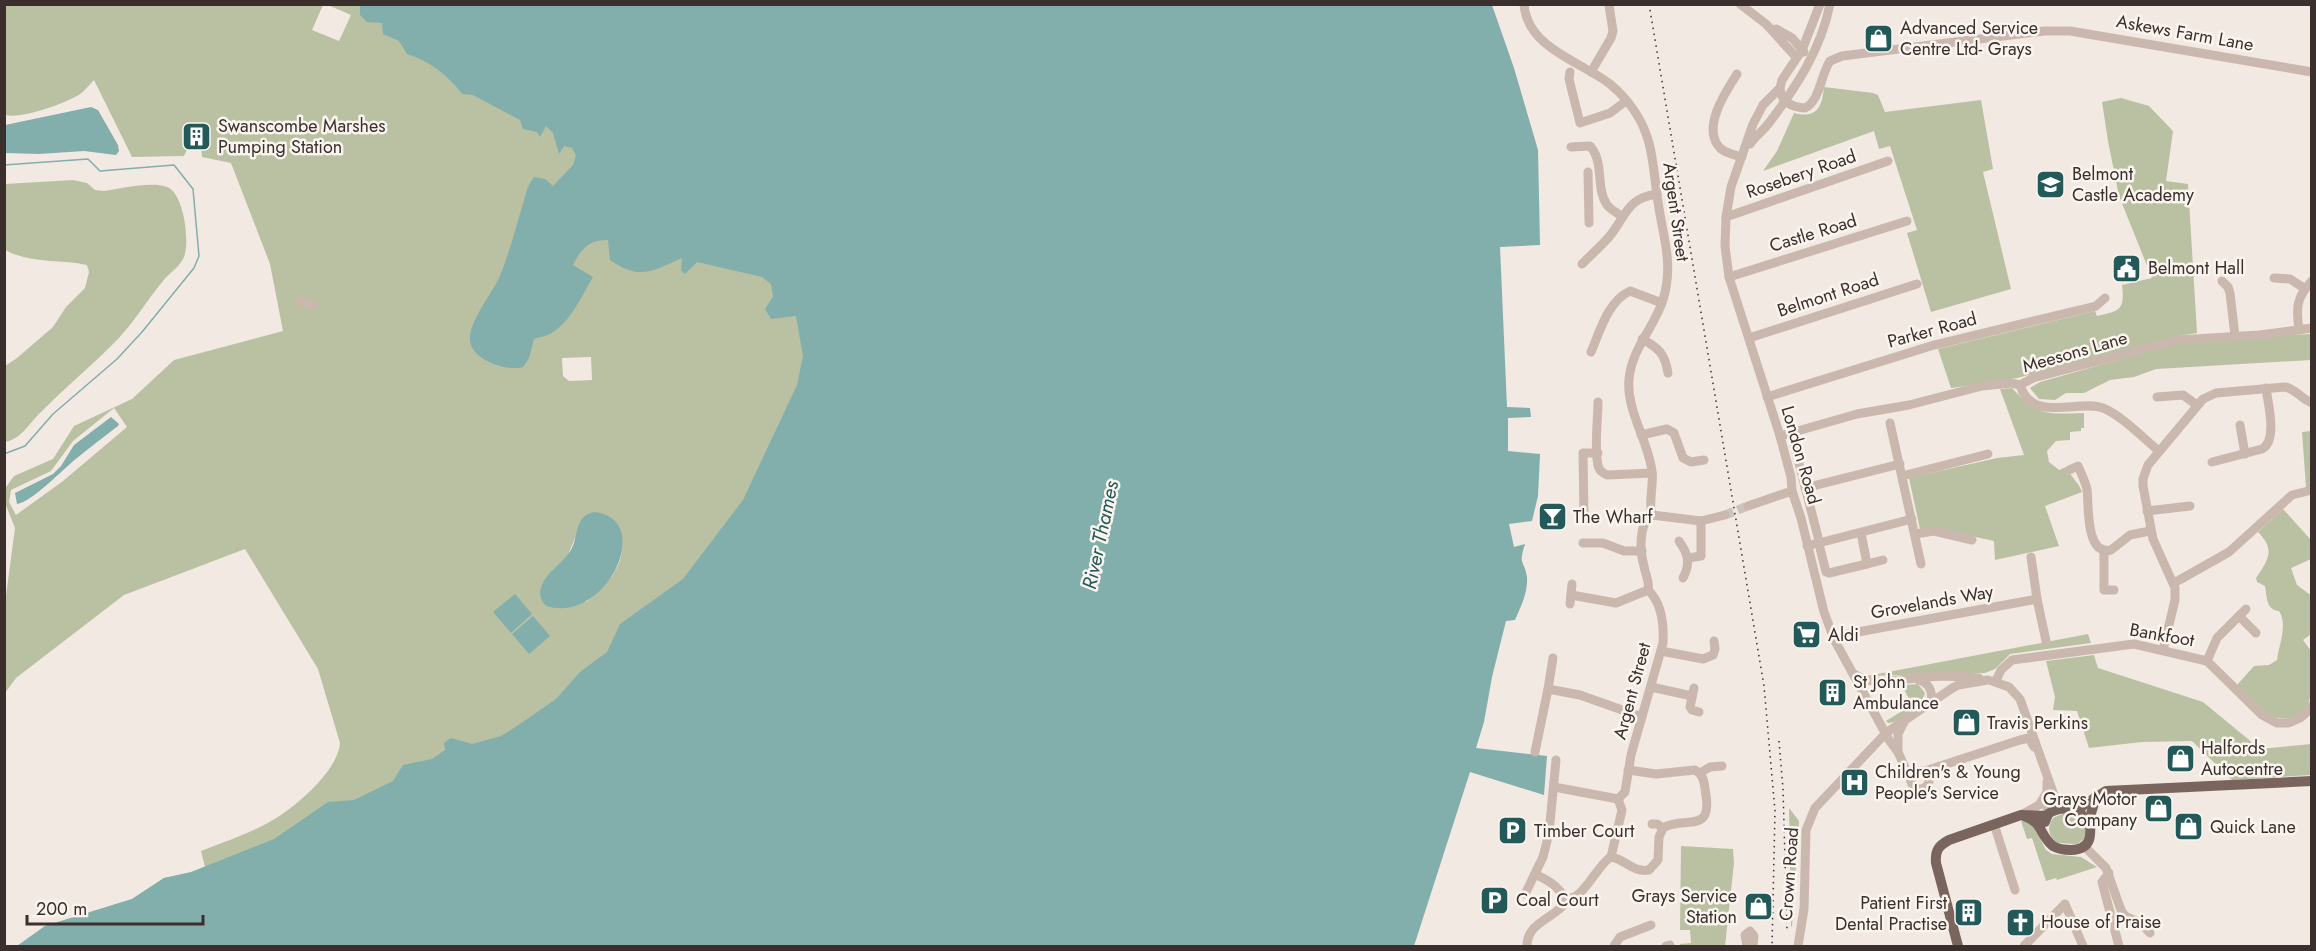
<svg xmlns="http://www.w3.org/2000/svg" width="2316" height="951" font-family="Jost,sans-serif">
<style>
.green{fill:#bac1a2;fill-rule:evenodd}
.water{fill:#82aeac}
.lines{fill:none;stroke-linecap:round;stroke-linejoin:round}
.stream{stroke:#82aeac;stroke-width:1.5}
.minor-tunnel{stroke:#cdc4be;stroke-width:9;stroke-dasharray:9 4.5;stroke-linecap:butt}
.minor{stroke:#cab8ae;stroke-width:9}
.major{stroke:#7a655e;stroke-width:10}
.rail{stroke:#3a2f2c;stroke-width:1.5;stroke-dasharray:1.5 4.5;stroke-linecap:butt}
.labels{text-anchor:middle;stroke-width:5;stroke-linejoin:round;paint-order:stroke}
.poi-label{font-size:18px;fill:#3a2f2c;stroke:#faf4ee;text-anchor:start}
.street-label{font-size:18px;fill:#3a2f2c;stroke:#faf4ee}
.water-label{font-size:20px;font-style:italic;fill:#235958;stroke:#faf4ee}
</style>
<rect width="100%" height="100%" fill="#f2e9e2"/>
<g class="green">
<path d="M5,5H323L312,30L339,41L351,15L328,5H449L861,264L652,684L17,946L45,926L132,899L164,878L191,873L205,867L201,851C221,843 242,836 262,826C288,814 338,773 340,743L318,669L245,549L124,595L16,678L5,693V603L15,528L5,503L4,490L14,476L53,459L74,426L132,399L174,360L283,331L270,264L231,163L202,157L200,135L195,133L184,156L132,157L94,80C89,85 83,93 77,96C60,105 22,119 5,115ZM591,357L592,380L569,381L563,376L562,358ZM114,408L127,427L63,481L16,515L9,502L11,490L51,471L73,441ZM620,529C629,561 610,583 586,602L551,572L568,555L575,538Z"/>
<path d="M1824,87L1873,93L1878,95L1885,112L1981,100L1993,169L1983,172L2011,289L1931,312L1907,233L1917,230L1890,146L1879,149L1874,131L1763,171L1777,151L1794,113C1817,119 1822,107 1824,87Z"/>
<path d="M2121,98L2149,106L2173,131L2166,181L2188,184L2197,333L2179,336L2017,378L1951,388L1938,349L2095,311L2097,316C2120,311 2125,310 2122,285L2152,278L2119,196L2108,141L2102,102Z"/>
<path d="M73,180L87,183L95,190L104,191C120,189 151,181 167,187C184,193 190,242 184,257C180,267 169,273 163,281C147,300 135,321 118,339C93,365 64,388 39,414C27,426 22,438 5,442V366L17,358L53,327L66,307L85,288L89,272L87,265C59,259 31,264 5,250V184Z"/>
<path d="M2311,334V360L2156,369L2134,377L2110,380L2084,393H2066L2055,400L2039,399L2030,388L2040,382L2178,343L2208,339Z"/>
<path d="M2012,388C2040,417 2045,414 2084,413V428H2081V431L2070,432V440L2056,441L2047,451L2049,462L2059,470L2066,467C2071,477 2078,481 2082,492L2045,506L2059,546L1995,560L1994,541L1934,528L1920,529L1909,478L1997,458L2024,455L2000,389Z"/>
<path d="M2311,431V487H2306L2302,432Z"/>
<path d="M2283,509L2311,540V559L2291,568L2297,585L2309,594L2311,593V634L2303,640L2311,651L2312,693L2305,711L2291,719L2270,717L2237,685L2254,666L2269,665L2277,660C2279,645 2288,624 2279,611C2266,610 2267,597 2265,586L2257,582L2256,578C2268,560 2276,550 2258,532Z"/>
<path d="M2088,634L2091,643L2010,654L1995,669L1985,673L1867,676Z"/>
<path d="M2094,655L2098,668L2203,702L2260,749L2311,744V775L2232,780L2192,741L2142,742L2089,748L2077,711L2053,710L2055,697L2046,661Z"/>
<path d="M1918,684L1925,693C1923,704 1899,724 1888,723L1886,721L1912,705L1903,687L1878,689L1872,692L1870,688Z"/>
<path d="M1789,808L1799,821L1792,927L1791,926Z"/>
<path d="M2064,813L2079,815L2086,822L2085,838L2077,844L2057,843C2049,835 2046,829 2053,818Z"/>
<path d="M2025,820L2032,824L2046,850L2052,854L2081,857L2097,867L2057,880L2056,878L2046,881L2032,838L2027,839L2021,821Z"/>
<path d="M1681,846L1733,849L1734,863L1725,946H1680V944L1691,943L1690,930H1680Z"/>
</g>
<g class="water">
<path d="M360,5H1492L1514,68L1538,150L1540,245L1500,247L1507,407L1530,408L1531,417L1508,418V451L1540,454L1538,496L1532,521L1509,524L1514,547L1525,544C1518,566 1524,559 1527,577C1528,592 1521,607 1515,620L1506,621L1492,677L1484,722L1476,748L1547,756L1544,795L1470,772L1414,946H17L45,926L132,899L164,878L191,872L274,839L328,802L354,800L393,781L403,765L432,759L445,750L444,743L451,738L472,744L501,736L517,726L556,699L580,672L607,652L620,624L683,579L743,500L797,385L803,356L796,316L771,319L765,309L773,297L771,284L762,277L697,262L685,274L681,270L682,258C652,271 640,281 610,260L608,240C588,240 581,249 573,265L593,277C581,297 570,324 548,335C543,337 538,337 534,339L529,358L523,367C507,372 472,360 470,341C468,323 491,295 499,278C509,255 515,230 522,207C526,195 526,187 534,177L545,179L553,186L573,165L576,155L572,148L564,146L559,154L553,133L546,126L540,137L537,132L523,129L520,120L473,95L462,94C448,75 429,61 407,54L399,41L383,34L382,23L367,22L360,15Z"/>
<path d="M91,107L98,110L118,145L119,151L116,155L84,151L39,154L5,153V125Z"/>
<path d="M111,417L119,424L118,426C104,437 90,447 77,458C63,469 32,502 17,504L15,493L53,474L61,466L74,445Z"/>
<path d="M594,512C656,518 607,625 546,606C541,600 539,595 541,588C545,573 562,564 571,550C579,536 574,516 594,512Z"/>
<path d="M515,594L532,614L511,633L493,612Z"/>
<path d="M533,616L550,636L529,654L512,634Z"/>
</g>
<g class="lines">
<path class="stream" d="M4,165L88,159L100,171L174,165L193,189L199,256L194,268L142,332L117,359L53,414L25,446L4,454"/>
<path class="minor-tunnel" d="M1725,515L1748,506"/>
<g class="minor">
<path d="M1524,4C1527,48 1580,61 1610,84C1628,99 1643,120 1649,143C1654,162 1655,183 1658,202C1663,237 1674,264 1663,300C1654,328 1632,348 1629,379C1626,410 1648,440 1652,471C1654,486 1648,501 1652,515"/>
<path d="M1740,4L1766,24L1796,57"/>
<path d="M1820,4L1802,50L1782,80L1780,88L1763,105L1753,124L1731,187L1726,217L1725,246L1729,277L1780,436L1791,477L1792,491L1801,518L1824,612L1834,639L1889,740L1898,752L1911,781"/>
<path d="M1776,29L1792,38L1804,52"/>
<path d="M1570,72L1569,79L1580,123L1610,113L1626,101"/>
<path d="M1591,72L1611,38L1613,31L1609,5"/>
<path d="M1737,74C1726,91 1701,128 1720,148C1725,153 1735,155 1742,157"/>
<path d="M1780,88C1781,102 1791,107 1805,108C1820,101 1821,74 1830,61L1842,56L2044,31H2070L2312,72"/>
<path d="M1750,144C1755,136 1763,131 1769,123C1796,87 1821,50 1830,4"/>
<path d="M1571,147L1590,146C1605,163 1595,187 1607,205C1611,210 1617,213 1622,216"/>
<path d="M1588,172L1589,223"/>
<path d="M1726,217L1888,161"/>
<path d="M1582,264C1591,255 1601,246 1609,237C1626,217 1626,198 1657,194"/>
<path d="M1729,277L1907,221"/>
<path d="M2274,278L2290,279L2304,288"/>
<path d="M2222,281L2228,287L2230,293L2235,336"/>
<path d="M300,301L313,305"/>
<path d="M2299,330C2296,309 2296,297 2312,281"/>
<path d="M1749,338L1917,284"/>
<path d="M1642,339C1659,348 1665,354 1668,373"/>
<path d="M1591,352C1600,331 1608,301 1630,291L1662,303"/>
<path d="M2020,385L2033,378L2178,340L2259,335L2312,328"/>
<path d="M2020,385C2032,424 2079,399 2103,408C2121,415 2144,439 2159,451"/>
<path d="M1767,397L1934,345L2096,306L2105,298"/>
<path d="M2157,397L2183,395L2197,405"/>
<path d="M1598,402C1598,420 1594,448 1598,465C1599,471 1603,473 1607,475L1652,473"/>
<path d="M1890,423L1921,564"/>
<path d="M2240,425L2245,454"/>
<path d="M1641,435L1667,429L1674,433L1683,458L1691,462L1704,460"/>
<path d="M1780,436L1857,414L1909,405L1982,386L2011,383L2020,385"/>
<path d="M1794,444L1818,537"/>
<path d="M2212,462L2262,449C2278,440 2268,404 2266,388"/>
<path d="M2069,470L2078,466C2081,473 2085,481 2087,489C2089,504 2085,556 2111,550L2130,535L2150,531"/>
<path d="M1902,476L1988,454"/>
<path d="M1805,488L1900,464"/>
<path d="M1748,506L1792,491"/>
<path d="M2147,511L2190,506"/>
<path d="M1584,515L1583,453H1598"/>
<path d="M1652,515L1701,521L1725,515"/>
<path d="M1861,533L1867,564L1883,560"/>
<path d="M1915,534L1934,531L1972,540"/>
<path d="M1679,541C1688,554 1691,563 1683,578"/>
<path d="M1583,543H1603L1624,551H1642"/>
<path d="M1807,546L1912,519"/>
<path d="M1820,548L1826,572L1829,573L1867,564"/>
<path d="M2104,551V590H2114"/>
<path d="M1688,558L1701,556V521"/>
<path d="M2174,583L2229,552L2292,495L2312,490"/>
<path d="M1571,595L1616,603L1648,590"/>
<path d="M2037,599L2046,641"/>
<path d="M1570,604L1572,584"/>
<path d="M2239,616L2256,633"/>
<path d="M1834,639L1847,634L2037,599L2031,557"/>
<path d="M2163,650L2175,600V588L2153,539L2143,486V479L2148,465L2203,399L2216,393L2285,387C2296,389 2301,399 2312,403"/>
<path d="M1661,651L1703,659L1713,655L1715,649L1714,641"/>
<path d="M2207,661L2217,638L2246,609"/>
<path d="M1854,674C1874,688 1904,678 1927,677C1944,675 1962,677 1979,678"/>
<path d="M1917,679C1929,683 1933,690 1931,702"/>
<path d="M1992,681L2009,687L2020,699L2055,798L2063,809"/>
<path d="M1996,681L2001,670L2012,660L2134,644L2207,661L2262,715L2277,723H2289L2300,718L2307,712L2312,705"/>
<path d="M1651,687L1692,696"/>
<path d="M1694,688L1690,707L1692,710L1699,712"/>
<path d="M1548,689L1553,658"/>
<path d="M1535,752L1548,689L1580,695L1642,717"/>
<path d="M1898,752V734L1904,722"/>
<circle cx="1920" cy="780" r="9"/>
<path d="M1922,772L2020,740L2029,738L2034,747"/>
<path d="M1700,773L1710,767L1722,766"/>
<path d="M1554,787L1618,799"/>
<path d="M1618,799L1625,792L1631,755L1663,643C1664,624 1662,603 1648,590C1650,581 1645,574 1644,566C1640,553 1638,523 1652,515"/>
<path d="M2021,815L2039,805L2046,794"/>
<path d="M2047,816V782"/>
<path d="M1652,824H1657L1663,828"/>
<path d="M1994,824L2015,890"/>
<path d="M2084,846L2106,868L2121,910L2125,916L2141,923L2150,933"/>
<path d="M1611,857C1625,859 1633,873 1649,870L1658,860L1659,837L1663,828C1684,815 1712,835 1706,795C1704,784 1705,776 1695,770L1656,774L1628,770"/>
<path d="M2109,873L2102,882L2119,946"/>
<path d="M1535,874C1543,878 1550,881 1556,887C1559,890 1563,895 1566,897C1581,905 1598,863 1611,857L1622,810L1618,799"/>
<path d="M1525,894L1543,857L1549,833L1556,760"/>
<path d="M1527,946C1527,920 1558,919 1568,898"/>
<path d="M1614,946L1620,937L1651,925"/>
<path d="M1666,946L1670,945"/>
<path d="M1747,946L1745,935L1750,931L1754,936L1753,946"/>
<path d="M1798,946L1804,909L1806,830L1815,808L1886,733L1951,689L1958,685L1988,680"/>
<path d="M2024,946L2065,904L2083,946"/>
</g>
<g class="major">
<path d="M2076,810L2106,791L2312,781"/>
<path d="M2024,816C2043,822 2039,835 2053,846C2058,849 2065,850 2071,850C2092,849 2091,836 2090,820C2090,812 2095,805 2095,797"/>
<path d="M2045,822L2048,814C2058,807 2071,807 2081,813"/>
<path d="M1958,946L1936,863C1935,851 1938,846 1949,840L2021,815L2047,816"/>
</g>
<g class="rail">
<path d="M1649,4L1764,686L1775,811L1772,946"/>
<path d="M1779,741L1783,789L1787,930"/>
</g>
</g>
<defs>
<symbol id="shop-square" viewBox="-11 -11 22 22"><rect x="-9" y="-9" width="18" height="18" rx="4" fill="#235958" stroke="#faf4ee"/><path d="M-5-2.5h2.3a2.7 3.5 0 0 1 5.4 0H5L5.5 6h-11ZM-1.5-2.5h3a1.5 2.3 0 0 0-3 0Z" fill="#fff"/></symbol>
<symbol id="building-square" viewBox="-11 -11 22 22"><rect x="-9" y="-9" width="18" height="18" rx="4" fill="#235958" stroke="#faf4ee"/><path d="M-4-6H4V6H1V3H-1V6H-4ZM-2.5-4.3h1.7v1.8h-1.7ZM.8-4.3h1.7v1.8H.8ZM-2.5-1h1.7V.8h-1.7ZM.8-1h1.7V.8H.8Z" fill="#fff"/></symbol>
<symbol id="school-square" viewBox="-11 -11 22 22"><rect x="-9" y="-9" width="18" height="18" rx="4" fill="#235958" stroke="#faf4ee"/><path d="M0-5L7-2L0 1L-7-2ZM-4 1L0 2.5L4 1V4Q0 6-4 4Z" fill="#fff"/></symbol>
<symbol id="civic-square" viewBox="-11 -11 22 22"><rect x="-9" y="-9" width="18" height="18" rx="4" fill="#235958" stroke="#faf4ee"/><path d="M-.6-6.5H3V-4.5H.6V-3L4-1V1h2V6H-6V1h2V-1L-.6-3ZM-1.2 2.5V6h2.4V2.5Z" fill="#fff"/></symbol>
<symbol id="bar-square" viewBox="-11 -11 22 22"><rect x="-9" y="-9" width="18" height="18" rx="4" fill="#235958" stroke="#faf4ee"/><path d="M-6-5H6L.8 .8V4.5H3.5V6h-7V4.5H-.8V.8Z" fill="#fff"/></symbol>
<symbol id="supermarket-square" viewBox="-11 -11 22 22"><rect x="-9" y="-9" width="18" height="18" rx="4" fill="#235958" stroke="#faf4ee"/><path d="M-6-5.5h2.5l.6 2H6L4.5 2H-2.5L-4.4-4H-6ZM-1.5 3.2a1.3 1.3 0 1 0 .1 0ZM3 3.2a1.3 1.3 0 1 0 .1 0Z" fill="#fff"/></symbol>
<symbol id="hospital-square" viewBox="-11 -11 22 22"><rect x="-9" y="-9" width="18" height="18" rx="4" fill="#235958" stroke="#faf4ee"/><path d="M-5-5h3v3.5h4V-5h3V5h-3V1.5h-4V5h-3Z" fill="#fff"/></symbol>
<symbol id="parking-square" viewBox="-11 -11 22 22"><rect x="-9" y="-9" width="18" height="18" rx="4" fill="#235958" stroke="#faf4ee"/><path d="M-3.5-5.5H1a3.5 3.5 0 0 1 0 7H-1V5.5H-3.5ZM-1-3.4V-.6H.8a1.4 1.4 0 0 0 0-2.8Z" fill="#fff"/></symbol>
<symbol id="church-square" viewBox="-11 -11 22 22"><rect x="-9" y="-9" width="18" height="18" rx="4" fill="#235958" stroke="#faf4ee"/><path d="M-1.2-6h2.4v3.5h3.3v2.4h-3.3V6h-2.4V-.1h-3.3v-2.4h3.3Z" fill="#fff"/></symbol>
</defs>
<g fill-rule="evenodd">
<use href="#shop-square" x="1862" y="22" width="33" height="33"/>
<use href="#building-square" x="180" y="120" width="33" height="33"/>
<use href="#school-square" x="2034" y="168" width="33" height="33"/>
<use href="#civic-square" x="2110" y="252" width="33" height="33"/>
<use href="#bar-square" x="1536" y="500" width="33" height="33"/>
<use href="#supermarket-square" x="1790" y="618" width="33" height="33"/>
<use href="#building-square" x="1816" y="676" width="33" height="33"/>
<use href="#shop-square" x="1950" y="706" width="33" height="33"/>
<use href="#shop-square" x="2164" y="742" width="33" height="33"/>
<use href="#hospital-square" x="1838" y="766" width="33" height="33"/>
<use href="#shop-square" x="2142" y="792" width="33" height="33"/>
<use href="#shop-square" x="2172" y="810" width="33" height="33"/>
<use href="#parking-square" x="1496" y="814" width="33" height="33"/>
<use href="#parking-square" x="1478" y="884" width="33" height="33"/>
<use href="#shop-square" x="1742" y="890" width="33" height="33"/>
<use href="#building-square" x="1952" y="896" width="33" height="33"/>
<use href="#church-square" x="2004" y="906" width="33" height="33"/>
</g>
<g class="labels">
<g class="poi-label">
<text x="1900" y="34">Advanced Service<tspan x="1900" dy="21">Centre Ltd- Grays</tspan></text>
<text x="218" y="132">Swanscombe Marshes<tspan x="218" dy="21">Pumping Station</tspan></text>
<text x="2072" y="180">Belmont<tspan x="2072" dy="21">Castle Academy</tspan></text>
<text x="2148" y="274">Belmont Hall</text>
<text x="1573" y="523">The Wharf</text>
<text x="1828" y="641">Aldi</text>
<text x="1853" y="688">St John<tspan x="1853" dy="21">Ambulance</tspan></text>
<text x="1987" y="729">Travis Perkins</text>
<text x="2201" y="754">Halfords<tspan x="2201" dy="21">Autocentre</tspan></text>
<text x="1875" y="778">Children's &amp; Young<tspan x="1875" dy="21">People's Service</tspan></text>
<text x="2137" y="805" text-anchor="end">Grays Motor<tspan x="2137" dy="21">Company</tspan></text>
<text x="2210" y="833">Quick Lane</text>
<text x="1534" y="837">Timber Court</text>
<text x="1737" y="902" text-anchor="end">Grays Service<tspan x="1737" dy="21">Station</tspan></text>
<text x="1516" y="906">Coal Court</text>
<text x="1947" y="909" text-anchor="end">Patient First<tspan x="1947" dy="21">Dental Practise</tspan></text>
<text x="2041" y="928">House of Praise</text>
</g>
<g class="street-label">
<text transform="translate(2185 33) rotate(10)" y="6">Askews Farm Lane</text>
<text transform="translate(1801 174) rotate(-19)" y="6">Rosebery Road</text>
<text transform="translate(1676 212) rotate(82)" y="6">Argent Street</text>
<text transform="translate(1813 233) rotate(-17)" y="6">Castle Road</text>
<text transform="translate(1828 295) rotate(-18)" y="6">Belmont Road</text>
<text transform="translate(1932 330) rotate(-15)" y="6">Parker Road</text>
<text transform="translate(2075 352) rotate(-16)" y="6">Meesons Lane</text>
<text transform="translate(1801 455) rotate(74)" y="6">London Road</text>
<text transform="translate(1932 602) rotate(-10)" y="6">Grovelands Way</text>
<text transform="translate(2162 635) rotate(10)" y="6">Bankfoot</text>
<text transform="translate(1632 691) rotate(-75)" y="6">Argent Street</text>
<text transform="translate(1789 874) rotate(-86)" y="6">Crown Road</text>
</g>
<g class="water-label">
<text transform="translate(1100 535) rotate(-78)" y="7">River Thames</text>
</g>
</g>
<rect width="2316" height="951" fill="none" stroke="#3a2f2c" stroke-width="12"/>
<path d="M27 915v9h176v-9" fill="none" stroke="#3a2f2c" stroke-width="3"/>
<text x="36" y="915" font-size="18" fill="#3a2f2c" stroke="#faf4ee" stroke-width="4.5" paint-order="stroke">200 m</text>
</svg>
